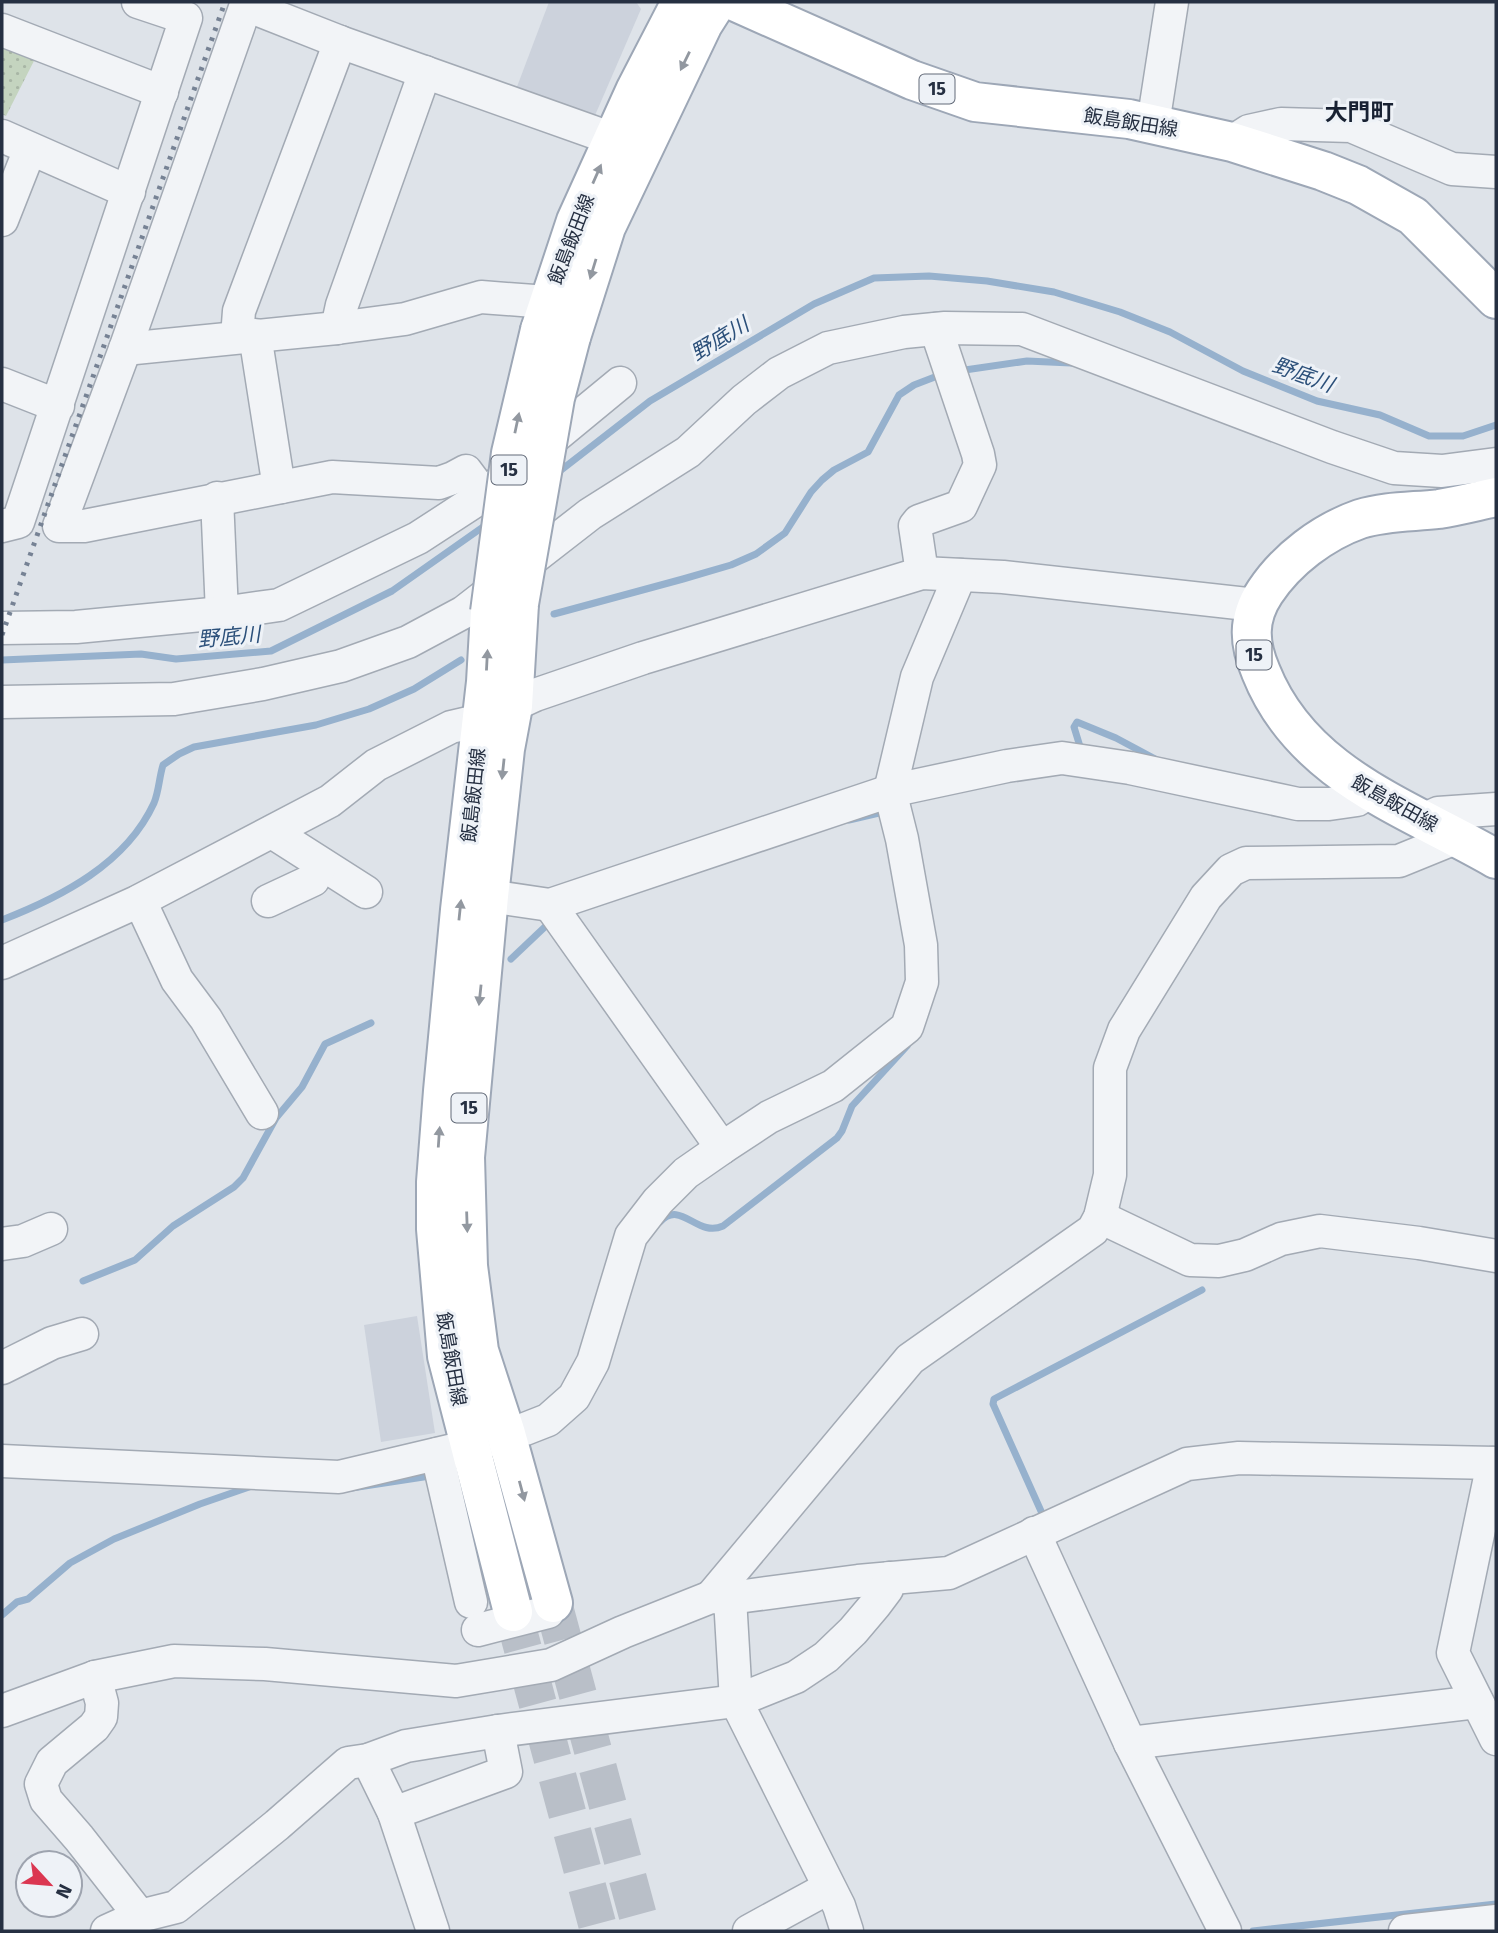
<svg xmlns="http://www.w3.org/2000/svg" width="1498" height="1933" font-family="'Fira Sans','Noto Sans JP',sans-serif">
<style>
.built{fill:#ccd2dc}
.park{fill:url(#park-dots)}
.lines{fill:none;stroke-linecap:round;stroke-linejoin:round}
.stream{stroke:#96b1cd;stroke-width:7}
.major-tunnel{stroke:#b9bfc8;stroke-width:38;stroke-dasharray:38 19;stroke-linecap:butt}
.minor-casing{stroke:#a3aab4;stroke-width:35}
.major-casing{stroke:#9da7b6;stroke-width:42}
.minor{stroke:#f2f4f7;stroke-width:32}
.major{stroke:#fff;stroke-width:38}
.rail{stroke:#768294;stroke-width:5;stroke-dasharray:3.5 7;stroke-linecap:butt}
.major-bridge-casing{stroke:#9da7b6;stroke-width:42;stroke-linecap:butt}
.major-bridge{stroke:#fff;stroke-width:38}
.oneway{fill:#9298a0}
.labels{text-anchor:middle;stroke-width:6;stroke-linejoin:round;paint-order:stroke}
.shield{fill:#eef2f7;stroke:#626a78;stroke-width:2}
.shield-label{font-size:18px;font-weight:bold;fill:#263042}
.street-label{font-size:19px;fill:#263042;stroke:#eef2f7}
.water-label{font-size:21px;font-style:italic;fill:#2c507a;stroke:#eef2f7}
.quarter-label{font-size:23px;font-weight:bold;fill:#182132;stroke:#eef2f7}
</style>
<defs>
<pattern id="park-dots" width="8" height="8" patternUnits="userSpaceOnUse" patternTransform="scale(1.75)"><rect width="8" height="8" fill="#c4d4bf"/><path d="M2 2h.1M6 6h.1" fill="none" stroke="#a8b6a5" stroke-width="1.8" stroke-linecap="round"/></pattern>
</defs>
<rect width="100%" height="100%" fill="#dee3e9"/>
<g class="built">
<path d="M549,2H636L641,9L593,120L515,92Z"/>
<path d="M417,1316L435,1433L381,1442L364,1325Z"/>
</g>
<path class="park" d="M2,36L39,51L6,116L2,114Z"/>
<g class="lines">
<g class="stream">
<path d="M958,371L1027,361L1071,363"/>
<path d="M556,474L650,401L814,304L874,278L929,276L987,281L1054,292L1120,312L1170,332L1243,371L1317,401L1380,415L1429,436H1463L1496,425"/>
<path d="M554,614L683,579L731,565L756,554L785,533L811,492L822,480L834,470L868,452L899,395L914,385L940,375"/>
<path d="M2,660L141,654L176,659L271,651L392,591L490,522"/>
<path d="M1082,753L1074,727L1077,722L1116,738L1159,761"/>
<path d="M849,820L879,813"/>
<path d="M2,920C61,897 126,864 154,803C159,791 159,778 163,765L179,754L194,747L316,725L369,709L414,689L461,660"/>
<path d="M511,959L549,923"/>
<path d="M660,1222C681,1199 697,1238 723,1226L837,1138L842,1131L852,1106L907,1046"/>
<path d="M83,1281L135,1260L173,1226L234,1187L243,1178L276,1118L302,1087L325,1044L371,1023"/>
<path d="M345,1489L430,1476"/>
<path d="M1045,1520L993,1404L994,1399L1202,1290"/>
<path d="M2,1615L17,1602L28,1599L70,1563L114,1539L200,1504L252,1486"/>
<path d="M1253,1931L1496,1904"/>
</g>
<g class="major-tunnel">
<path d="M553,1603L642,1931"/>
<path d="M513,1612L599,1931"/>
</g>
<defs>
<g id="minor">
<path d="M247,2L125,349L59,526H84L332,477L439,483L453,478L466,471L484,495L620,383"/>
<path d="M246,5L340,42L613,139"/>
<path d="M2,30L162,92"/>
<path d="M1153,124L1172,2"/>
<path d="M2,136L129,192"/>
<path d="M1232,142L1249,131L1281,124L1351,126L1452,169L1496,172"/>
<path d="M2,220L30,149"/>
<path d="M337,328L342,305L425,72"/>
<path d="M255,335L277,475L281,487"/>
<path d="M237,337L239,311L340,42"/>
<path d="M125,349L337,328L405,319L481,297L534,301L547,305"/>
<path d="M2,384L58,406"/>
<path d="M217,498L222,613"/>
<path d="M2,526L18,522L186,18L138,2"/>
<path d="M922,573L915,526L919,521L961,506L980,465L978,454L936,329"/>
<path d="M2,628L76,627L222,613L279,605L418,538L484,495"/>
<path d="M2,702L174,699L263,684L341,666L408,642L464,612L590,514L688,452L744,400L779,373L828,348L904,332L945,328L1022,329L1332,447L1394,468L1442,471L1496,464"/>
<path d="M1423,820L1438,813L1496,809"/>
<path d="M272,832L366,892"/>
<path d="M489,896L550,905L890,791L1007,766L1062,758L1130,768L1298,804H1329L1357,800L1368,792"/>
<path d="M140,901L177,980L206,1019L262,1113"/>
<path d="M268,901L313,880L321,864"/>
<path d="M550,905L722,1148"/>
<path d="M2,963L137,902L330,801L376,765L451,727L481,720L535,695L643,658L922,573L1003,577L1256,605"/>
<path d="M1100,1217L1190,1260L1219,1261L1245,1255L1281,1239L1320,1231L1419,1243L1496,1256"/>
<path d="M2,1244L23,1241L51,1229"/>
<path d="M2,1368L52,1343L82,1334"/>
<path d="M437,1454L471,1602"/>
<path d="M2,1461L339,1477L470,1446L525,1429L548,1420L574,1397L593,1362L631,1236L658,1201L686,1173L722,1148L769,1117L833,1086L907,1027L922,982L921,945L902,839L890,791L917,677L960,575"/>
<path d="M1493,1463L1453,1653L1496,1739"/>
<path d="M1034,1533L1130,1743L1225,1931"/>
<path d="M711,1597L910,1359L1093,1230L1100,1217L1110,1175V1068L1124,1030L1206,897L1231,870L1246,863L1399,861L1458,837"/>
<path d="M730,1598L736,1701L839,1906L847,1931"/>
<path d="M478,1630L548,1612"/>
<path d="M95,1677L102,1703L101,1717L94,1727L52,1762L41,1784L46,1800L79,1838L140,1916"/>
<path d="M2,1711L95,1677L174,1661L265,1664L456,1681L551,1665L623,1632L711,1597L730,1598L858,1581L949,1573L1187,1464L1239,1458L1496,1463"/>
<path d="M1130,1743L1477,1702"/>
<path d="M368,1760L394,1813L433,1931"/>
<path d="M394,1813L506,1772L498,1731"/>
<path d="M107,1931L140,1916L176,1907L277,1825L348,1763L368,1760L406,1746L498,1731L736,1701L796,1677L826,1657L853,1631L875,1605L887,1589L889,1578"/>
<path d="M749,1931L828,1888"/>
<path d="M1405,1931L1496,1921"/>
</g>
<g id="major">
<path d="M736,2L912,80L975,102L1129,119L1232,142L1323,171L1358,185L1413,216L1496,299"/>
<path d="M540,330L576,221L635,91L681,2"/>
<path d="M571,337L606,227L703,24L717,2"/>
<path d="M1496,497C1477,501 1458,506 1439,509C1413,512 1386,511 1360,519C1323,532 1287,559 1265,592C1247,619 1249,644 1261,672C1302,775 1408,808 1496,859"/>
<path d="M519,604L513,706L505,749L489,896L465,1157L468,1266L479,1351L506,1434L553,1603"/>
<path d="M490,612L486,682L460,910L443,1091L436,1182V1229L447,1356L513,1612"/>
</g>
</defs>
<use href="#minor" class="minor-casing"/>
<use href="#major" class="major-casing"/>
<use href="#minor" class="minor"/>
<use href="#major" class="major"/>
<path class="rail" d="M2,635L225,2"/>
<defs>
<g id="major-bridge">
<path d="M519,604L555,398L571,337"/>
<path d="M490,612L511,453L540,330"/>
</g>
</defs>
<use href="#major-bridge" class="major-bridge-casing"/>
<use href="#major-bridge" class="major-bridge"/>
</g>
<defs><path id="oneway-solid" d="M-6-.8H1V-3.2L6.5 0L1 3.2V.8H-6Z" transform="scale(1.75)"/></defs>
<g class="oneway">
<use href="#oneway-solid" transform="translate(685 61) rotate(116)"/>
<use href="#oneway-solid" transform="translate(597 174) rotate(-66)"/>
<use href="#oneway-solid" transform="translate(593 269) rotate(107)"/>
<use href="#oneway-solid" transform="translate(517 423) rotate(-78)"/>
<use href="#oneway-solid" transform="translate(487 660) rotate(-87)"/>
<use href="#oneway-solid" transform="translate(503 769) rotate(96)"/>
<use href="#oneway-solid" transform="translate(460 910) rotate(-84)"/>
<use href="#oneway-solid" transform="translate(480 995) rotate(96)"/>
<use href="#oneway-solid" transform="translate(439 1137) rotate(-86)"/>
<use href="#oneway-solid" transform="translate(467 1222) rotate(88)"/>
<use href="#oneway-solid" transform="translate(522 1491) rotate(75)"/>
</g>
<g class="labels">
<g class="shield">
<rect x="919.5" y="74.5" width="35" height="29" rx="5"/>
<rect x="491.5" y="455.5" width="35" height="29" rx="5"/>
<rect x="1236.5" y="640.5" width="35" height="29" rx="5"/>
<rect x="451.5" y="1093.5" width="35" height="29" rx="5"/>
</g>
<g class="shield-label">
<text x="937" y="95">15</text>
<text x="509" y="476">15</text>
<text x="1254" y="661">15</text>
<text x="469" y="1114">15</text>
</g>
<g class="street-label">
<text transform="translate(1131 122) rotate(9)" y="7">飯島飯田線</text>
<text transform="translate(571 239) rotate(-69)" y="7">飯島飯田線</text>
<text transform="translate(473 795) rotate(-84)" y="7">飯島飯田線</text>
<text transform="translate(1395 803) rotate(29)" y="7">飯島飯田線</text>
<text transform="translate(452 1359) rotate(80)" y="7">飯島飯田線</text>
</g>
<g class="water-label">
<text transform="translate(720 339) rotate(-31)" y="7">野底川</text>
<text transform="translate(1303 375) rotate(20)" y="7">野底川</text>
<text transform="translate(229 637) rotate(-5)" y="7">野底川</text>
</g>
<g class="quarter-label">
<text x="1359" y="120">大門町</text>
</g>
</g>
<rect width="1498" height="1933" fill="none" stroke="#263042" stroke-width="7"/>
<g transform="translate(49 1884) rotate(116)"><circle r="33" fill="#eef2f7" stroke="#9ea4af" stroke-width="2"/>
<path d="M0-5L12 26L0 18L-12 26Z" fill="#db3751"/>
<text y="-10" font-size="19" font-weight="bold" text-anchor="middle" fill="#263042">N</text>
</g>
</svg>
